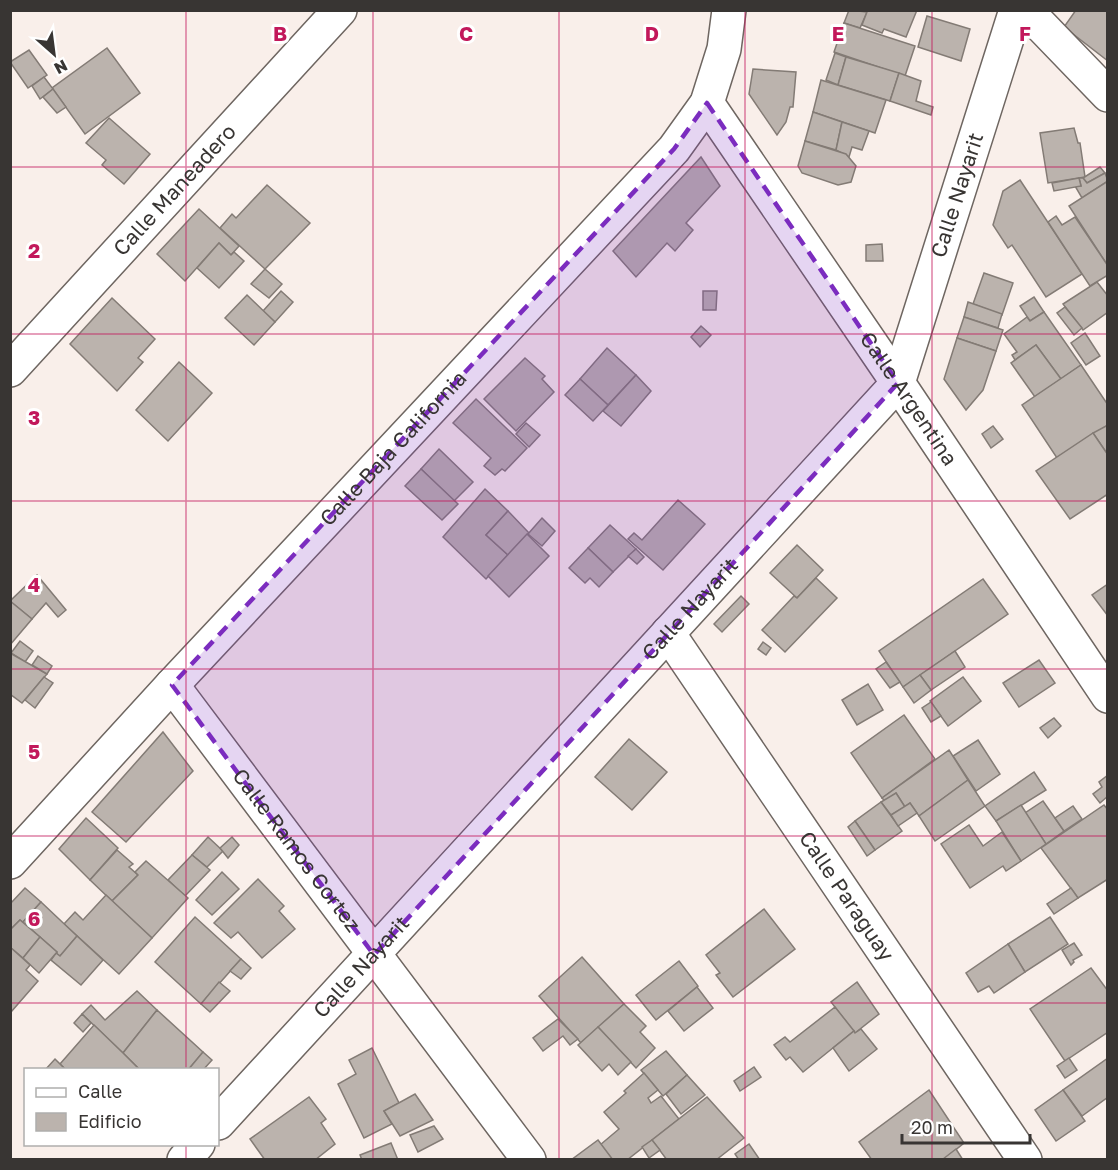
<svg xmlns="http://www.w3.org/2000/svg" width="1118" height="1170" font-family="'Golos Text',sans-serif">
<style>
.building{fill:#bbb3ad;stroke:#837b75;stroke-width:1.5}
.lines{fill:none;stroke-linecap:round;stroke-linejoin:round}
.street-casing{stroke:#6e6661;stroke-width:36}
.street{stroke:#fff;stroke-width:33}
.marked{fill:#7b2cbf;fill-opacity:0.2;stroke:#7b2cbf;stroke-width:4.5;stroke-dasharray:12 8;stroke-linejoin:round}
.grid{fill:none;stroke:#c2185b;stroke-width:1.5;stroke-opacity:0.55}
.labels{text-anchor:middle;stroke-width:6;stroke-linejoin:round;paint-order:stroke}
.street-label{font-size:21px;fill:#383533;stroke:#fff}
.grid-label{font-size:20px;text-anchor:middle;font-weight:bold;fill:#c2185b;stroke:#fff;stroke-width:6;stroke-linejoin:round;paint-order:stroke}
</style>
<rect width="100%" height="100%" fill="#f9efea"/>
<g class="building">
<path d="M849,10L867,12L860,28L844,23Z"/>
<path d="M865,10H917L906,37L884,29L882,33L862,25L867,12Z"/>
<path d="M1076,10H1108V61L1064,27Z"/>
<path d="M927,16L970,29L961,61L918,47Z"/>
<path d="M844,23L915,46L905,76L834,52Z"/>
<path d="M107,48L140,93L85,134L52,88Z"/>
<path d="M29,50L47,75L28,88L10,62Z"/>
<path d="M835,53L846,57L838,85L826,80Z"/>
<path d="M846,57L899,73L890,101L838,85Z"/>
<path d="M753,69L796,72L793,107H790L786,122L777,135L749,94Z"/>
<path d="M899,73L921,81L916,101L933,107L931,115L890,101Z"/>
<path d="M44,77L53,89L40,99L32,86Z"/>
<path d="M821,80L886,100L875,133L813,112Z"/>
<path d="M53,89L66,107L57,113L43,97Z"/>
<path d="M813,112L842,122L836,150L805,141Z"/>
<path d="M109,118L150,154L124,184L102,165L106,160L86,143Z"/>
<path d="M842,122L869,131L862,150L852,147L849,157L836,150Z"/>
<path d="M1074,128L1078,143H1080L1085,177L1048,183L1040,133Z"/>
<path d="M805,141L846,154L856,166L851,182L838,185L802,173L798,166Z"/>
<path d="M701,157L720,186L686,223L693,230L675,251L667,243L636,277L613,251Z"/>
<path d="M1100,167L1105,173L1087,183L1083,178Z"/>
<path d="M1105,173L1108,181L1082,198L1075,186H1081L1079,178H1083L1087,183Z"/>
<path d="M1079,178L1081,186L1054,191L1052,183Z"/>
<path d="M1020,180L1082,274L1046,297L1012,245L1008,248L993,225L1003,191Z"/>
<path d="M1108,181V266L1069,206Z"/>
<path d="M267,185L310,223L265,269L220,228L232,214L236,218Z"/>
<path d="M199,209L239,246L231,255L219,243L185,281L157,254Z"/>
<path d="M1056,216L1062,225L1075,217L1108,266V275L1090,286L1048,222Z"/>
<path d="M219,243L231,255L234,252L244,261L219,288L197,268Z"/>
<path d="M882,244L883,261H866V245Z"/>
<path d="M265,269L282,284L269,298L251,284Z"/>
<path d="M984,273L1013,283L1002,315L973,304Z"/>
<path d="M1097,282L1108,296V312L1083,330L1063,304Z"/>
<path d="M281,291L293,302L275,322L263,311Z"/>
<path d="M703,291H717L716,310H703Z"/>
<path d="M247,295L275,322L254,345L225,318Z"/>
<path d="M1034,297L1044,312L1030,321L1020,306Z"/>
<path d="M112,298L155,339L138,358L143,362L117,391L70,344Z"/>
<path d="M968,302L1002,314L998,328L964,317Z"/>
<path d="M1065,307L1082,328L1074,335L1057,313Z"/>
<path d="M1044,312L1081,365L1061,379L1036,345L1015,360L1012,355L1017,352L1004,334L1027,317L1030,321Z"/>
<path d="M964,317L1003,330L996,351L957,338Z"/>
<path d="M701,326L711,335L700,347L691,337Z"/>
<path d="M1085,333L1100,356L1086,365L1071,343Z"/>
<path d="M957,338L996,351L983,390L966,410L944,379Z"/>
<path d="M1036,345L1061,379L1035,397L1011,363Z"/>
<path d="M607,348L636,375L608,405L580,379Z"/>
<path d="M525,358L545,376L542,379L554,392L516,431L484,399Z"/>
<path d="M179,362L212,393L168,441L136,410Z"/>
<path d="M1081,365L1108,405V425L1057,458L1022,405Z"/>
<path d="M636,375L651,391L621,426L603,411Z"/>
<path d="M580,379L608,405L593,421L565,395Z"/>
<path d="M476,399L527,448L505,471L502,469L495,475L484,466L491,458L453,423Z"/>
<path d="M526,423L540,435L529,447L516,434Z"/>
<path d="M1108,425V455L1093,433Z"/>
<path d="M993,426L1003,439L991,448L982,434Z"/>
<path d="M1093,433L1108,455V494L1070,519L1036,471Z"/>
<path d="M439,449L473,482L454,501L421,469Z"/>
<path d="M421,469L458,504L442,520L405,486Z"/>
<path d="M485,489L508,511L486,535L508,555L486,579L443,537Z"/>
<path d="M678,500L705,524L663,570L628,539L634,533L642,540Z"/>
<path d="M508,511L529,533L508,555L486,535Z"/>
<path d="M542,518L555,531L542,546L528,534Z"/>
<path d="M610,525L636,549L613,572L588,548Z"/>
<path d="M527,534L549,556L509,597L488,576Z"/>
<path d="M797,545L823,570L797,598L770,573Z"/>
<path d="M588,548L613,572L599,587L590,578L585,583L569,568Z"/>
<path d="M636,549L644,557L637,564L628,556Z"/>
<path d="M37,575L66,610L58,617L46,603L32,619L10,601Z"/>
<path d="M816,578L837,598L785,652L762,630L794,596L797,598Z"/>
<path d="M983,579L1008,614L903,687L879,651Z"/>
<path d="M1108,584V616L1092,595Z"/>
<path d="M741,596L749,604L722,632L714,624Z"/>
<path d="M10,601L32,619L10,645Z"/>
<path d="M20,641L33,651L25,662L11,653Z"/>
<path d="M763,642L771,648L766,655L758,649Z"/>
<path d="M955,651L965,667L931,690L920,675Z"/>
<path d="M10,653L47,674L22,703L10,694Z"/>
<path d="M38,656L52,666L47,674L32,665Z"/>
<path d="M1039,660L1055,683L1019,707L1003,683Z"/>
<path d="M886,662L900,682L890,688L876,669Z"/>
<path d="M920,675L931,690L914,703L903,687Z"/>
<path d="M44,677L53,683L35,708L25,700Z"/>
<path d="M963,677L981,701L948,726L930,701Z"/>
<path d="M868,684L883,710L857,725L842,700Z"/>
<path d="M931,702L941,716L931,722L922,708Z"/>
<path d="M904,715L935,759L882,798L851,753Z"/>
<path d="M1054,718L1061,726L1048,738L1040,728Z"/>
<path d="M163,732L193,771L126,842L92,812Z"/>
<path d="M629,739L667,772L632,810L595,777Z"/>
<path d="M978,740L1000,774L976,791L953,756Z"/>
<path d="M949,750L968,780L919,816L910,803L905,807L896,793L885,801L882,798Z"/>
<path d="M1034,772L1046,790L996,821L985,806Z"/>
<path d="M1108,775V796L1100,803L1093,794L1102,787L1099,782Z"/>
<path d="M968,780L985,806L935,841L919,816Z"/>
<path d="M896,793L905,807L891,815L881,802Z"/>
<path d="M1043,801L1064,831L1046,844L1025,813Z"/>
<path d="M881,802L902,831L875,850L855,821Z"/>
<path d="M910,803L917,813L898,826L891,815Z"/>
<path d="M1021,805L1046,844L1021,861L996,821Z"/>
<path d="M1104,805L1108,810V879L1078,898L1041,848Z"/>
<path d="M1073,806L1082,819L1064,831L1055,818Z"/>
<path d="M86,818L118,848L90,880L59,849Z"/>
<path d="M855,821L875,850L867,856L848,827Z"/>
<path d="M969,825L983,846L1002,832L1021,861L1006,871L1003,866L970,888L941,844Z"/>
<path d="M208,837L223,851L207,867L192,855Z"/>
<path d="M232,837L239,845L228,858L220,848Z"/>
<path d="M117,850L133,864L129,867L138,875L112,901L90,880Z"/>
<path d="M192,855L210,870L185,896L168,880Z"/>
<path d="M146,861L188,898L152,938L112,901L138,875L135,872Z"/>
<path d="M222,872L239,889L212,915L196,900Z"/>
<path d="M258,879L284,906L279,911L295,929L262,958L238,932L231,938L214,923Z"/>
<path d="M25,888L41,902L23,922L20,920L10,930V904Z"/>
<path d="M1071,888L1078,898L1054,914L1047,904Z"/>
<path d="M106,895L152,938L119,974L64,924L75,912L83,920Z"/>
<path d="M41,902L77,936L60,956L56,953L57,952L23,922Z"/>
<path d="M764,909L795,949L733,997L716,975L720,973L706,955Z"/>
<path d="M195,917L241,959L201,1004L155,962Z"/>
<path d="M1050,917L1068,944L1025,972L1008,944Z"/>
<path d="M20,920L40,937L23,958L10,947V930Z"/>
<path d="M77,936L103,960L81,985L51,960L56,953L60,956Z"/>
<path d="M40,937L57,952L39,973L23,958Z"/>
<path d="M1074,943L1082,955L1073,960L1074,962L1071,965L1062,950Z"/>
<path d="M1008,944L1025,972L994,993L989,986L978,992L966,973Z"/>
<path d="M10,947L30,965L26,970L38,981L11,1012Z"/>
<path d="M582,957L624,1004L581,1043L539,996Z"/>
<path d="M241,959L251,968L241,979L230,971Z"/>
<path d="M679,961L698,986L656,1020L636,995Z"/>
<path d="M1091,968L1108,991V1032L1065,1061L1030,1009Z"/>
<path d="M219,982L230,991L210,1012L201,1004Z"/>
<path d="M857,982L879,1014L855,1033L831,1002Z"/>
<path d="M697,987L713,1008L684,1031L668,1011Z"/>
<path d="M137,991L157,1010L123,1053L82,1014L91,1005L105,1020Z"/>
<path d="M624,1004L646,1026L640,1032L655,1048L636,1068L598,1027Z"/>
<path d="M835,1007L854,1031L803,1072L790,1057L786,1060L774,1045L785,1037L790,1042Z"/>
<path d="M157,1010L203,1052L188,1070H140L123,1053Z"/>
<path d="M82,1014L91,1023L83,1032L74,1023Z"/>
<path d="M558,1019L578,1039L570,1045L563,1036L543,1051L533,1038Z"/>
<path d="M94,1025L123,1053L140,1070H66L60,1064Z"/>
<path d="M598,1027L631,1062L618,1075L609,1064L602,1071L578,1045Z"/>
<path d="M861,1029L877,1049L849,1071L833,1048L854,1031L855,1033Z"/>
<path d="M372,1048L399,1103L384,1111L392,1124L364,1138L338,1084L356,1074L349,1060Z"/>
<path d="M666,1051L687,1075L663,1096L641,1070Z"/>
<path d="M203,1052L212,1060L203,1070H188Z"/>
<path d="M1069,1058L1077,1070L1065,1078L1057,1066Z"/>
<path d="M1108,1058V1097L1082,1116L1063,1090Z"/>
<path d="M55,1059L66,1070H45Z"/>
<path d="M754,1067L761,1077L740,1091L734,1081Z"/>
<path d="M644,1073L658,1090L648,1098L651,1103L661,1096L679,1119L627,1160H613L600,1145L619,1129L604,1112L626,1093L624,1091Z"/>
<path d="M687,1075L705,1095L681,1114L666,1094Z"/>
<path d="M929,1090L964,1143L943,1160H872L859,1142Z"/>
<path d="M1063,1090L1085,1121L1056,1141L1035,1110Z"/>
<path d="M415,1094L433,1120L400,1136L384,1111Z"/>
<path d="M309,1097L326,1119L321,1123L335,1144L315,1160H265L250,1139Z"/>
<path d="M707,1097L744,1138L716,1160H667L652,1140Z"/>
<path d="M434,1126L443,1139L418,1152L410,1135Z"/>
<path d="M598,1140L613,1160H571Z"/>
<path d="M652,1140L660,1150L649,1158L642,1147Z"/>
<path d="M391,1143L398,1160H362L360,1155Z"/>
<path d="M749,1144L760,1160H739L735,1154Z"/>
<path d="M956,1149L963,1160H943V1159Z"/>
</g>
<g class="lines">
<defs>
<g id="street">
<path d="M1026,10L1108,95"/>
<path id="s1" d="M707,103L898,383L1108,696"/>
<path id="s2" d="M10,370L340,10"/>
<path id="s3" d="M668,633L1025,1160"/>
<path id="s4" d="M172,685L529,1160"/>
<path id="s5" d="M10,862L172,685L674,149L707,103L724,49L729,10"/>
<path id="s6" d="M218,1123L898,383L1016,10"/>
<path d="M184,1160L198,1144"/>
</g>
</defs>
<use href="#street" class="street-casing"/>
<use href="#street" class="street"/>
</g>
<path class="marked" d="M707,103L898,383L374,955L172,685L674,149Z"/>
<path class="grid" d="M186,10V1070M373,10V1160M559,10V1160M745,10V1160M932,10V1160M10,167H1108M10,334H1108M10,501H1108M10,669H1108M10,836H1108M10,1003H1108M186,1144V1160"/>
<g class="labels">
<g class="street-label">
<text dy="7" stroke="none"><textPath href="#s2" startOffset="244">Calle Maneadero</textPath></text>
<text dy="7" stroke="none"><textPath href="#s6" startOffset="1202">Calle Nayarit</textPath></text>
<text dy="7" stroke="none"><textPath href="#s1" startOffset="358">Calle Argentina</textPath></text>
<text dy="7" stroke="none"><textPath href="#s5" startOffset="564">Calle Baja California</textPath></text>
<text dy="7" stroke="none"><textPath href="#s6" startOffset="698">Calle Nayarit</textPath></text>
<text dy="7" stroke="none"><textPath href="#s4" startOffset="207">Calle Ramos Cortez</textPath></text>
<text dy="7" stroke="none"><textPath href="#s3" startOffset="318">Calle Paraguay</textPath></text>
<text dy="7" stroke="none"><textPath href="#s6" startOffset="212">Calle Nayarit</textPath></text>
</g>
</g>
<g class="grid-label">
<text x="280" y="41">B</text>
<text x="466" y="41">C</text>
<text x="652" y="41">D</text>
<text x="838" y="41">E</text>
<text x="1025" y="41">F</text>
<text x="34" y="258">2</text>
<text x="34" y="425">3</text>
<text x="34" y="592">4</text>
<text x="34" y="759">5</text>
<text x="34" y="926">6</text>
</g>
<rect width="1118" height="1170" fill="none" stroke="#383533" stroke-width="24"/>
<rect x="24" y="1068" width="195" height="78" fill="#ffffff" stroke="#afaead" stroke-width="1.5"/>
<rect x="36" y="1088" width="30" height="9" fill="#ffffff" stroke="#afaead" stroke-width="1.5"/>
<text x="78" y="1098" font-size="18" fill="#383533">Calle</text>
<rect x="36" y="1113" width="30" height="18" fill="#bbb3ad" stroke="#afaead" stroke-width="1.5"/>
<text x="78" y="1128" font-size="18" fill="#383533">Edificio</text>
<g transform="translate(54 54) rotate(152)" stroke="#ffffff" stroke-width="4.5" paint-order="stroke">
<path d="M0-4.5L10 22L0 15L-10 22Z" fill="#383533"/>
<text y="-9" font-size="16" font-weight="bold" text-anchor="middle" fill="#383533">N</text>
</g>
<path d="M902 1134v9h128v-9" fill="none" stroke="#383533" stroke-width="3"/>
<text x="911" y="1134" font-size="18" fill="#383533" stroke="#ffffff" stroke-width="4.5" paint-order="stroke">20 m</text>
</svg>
